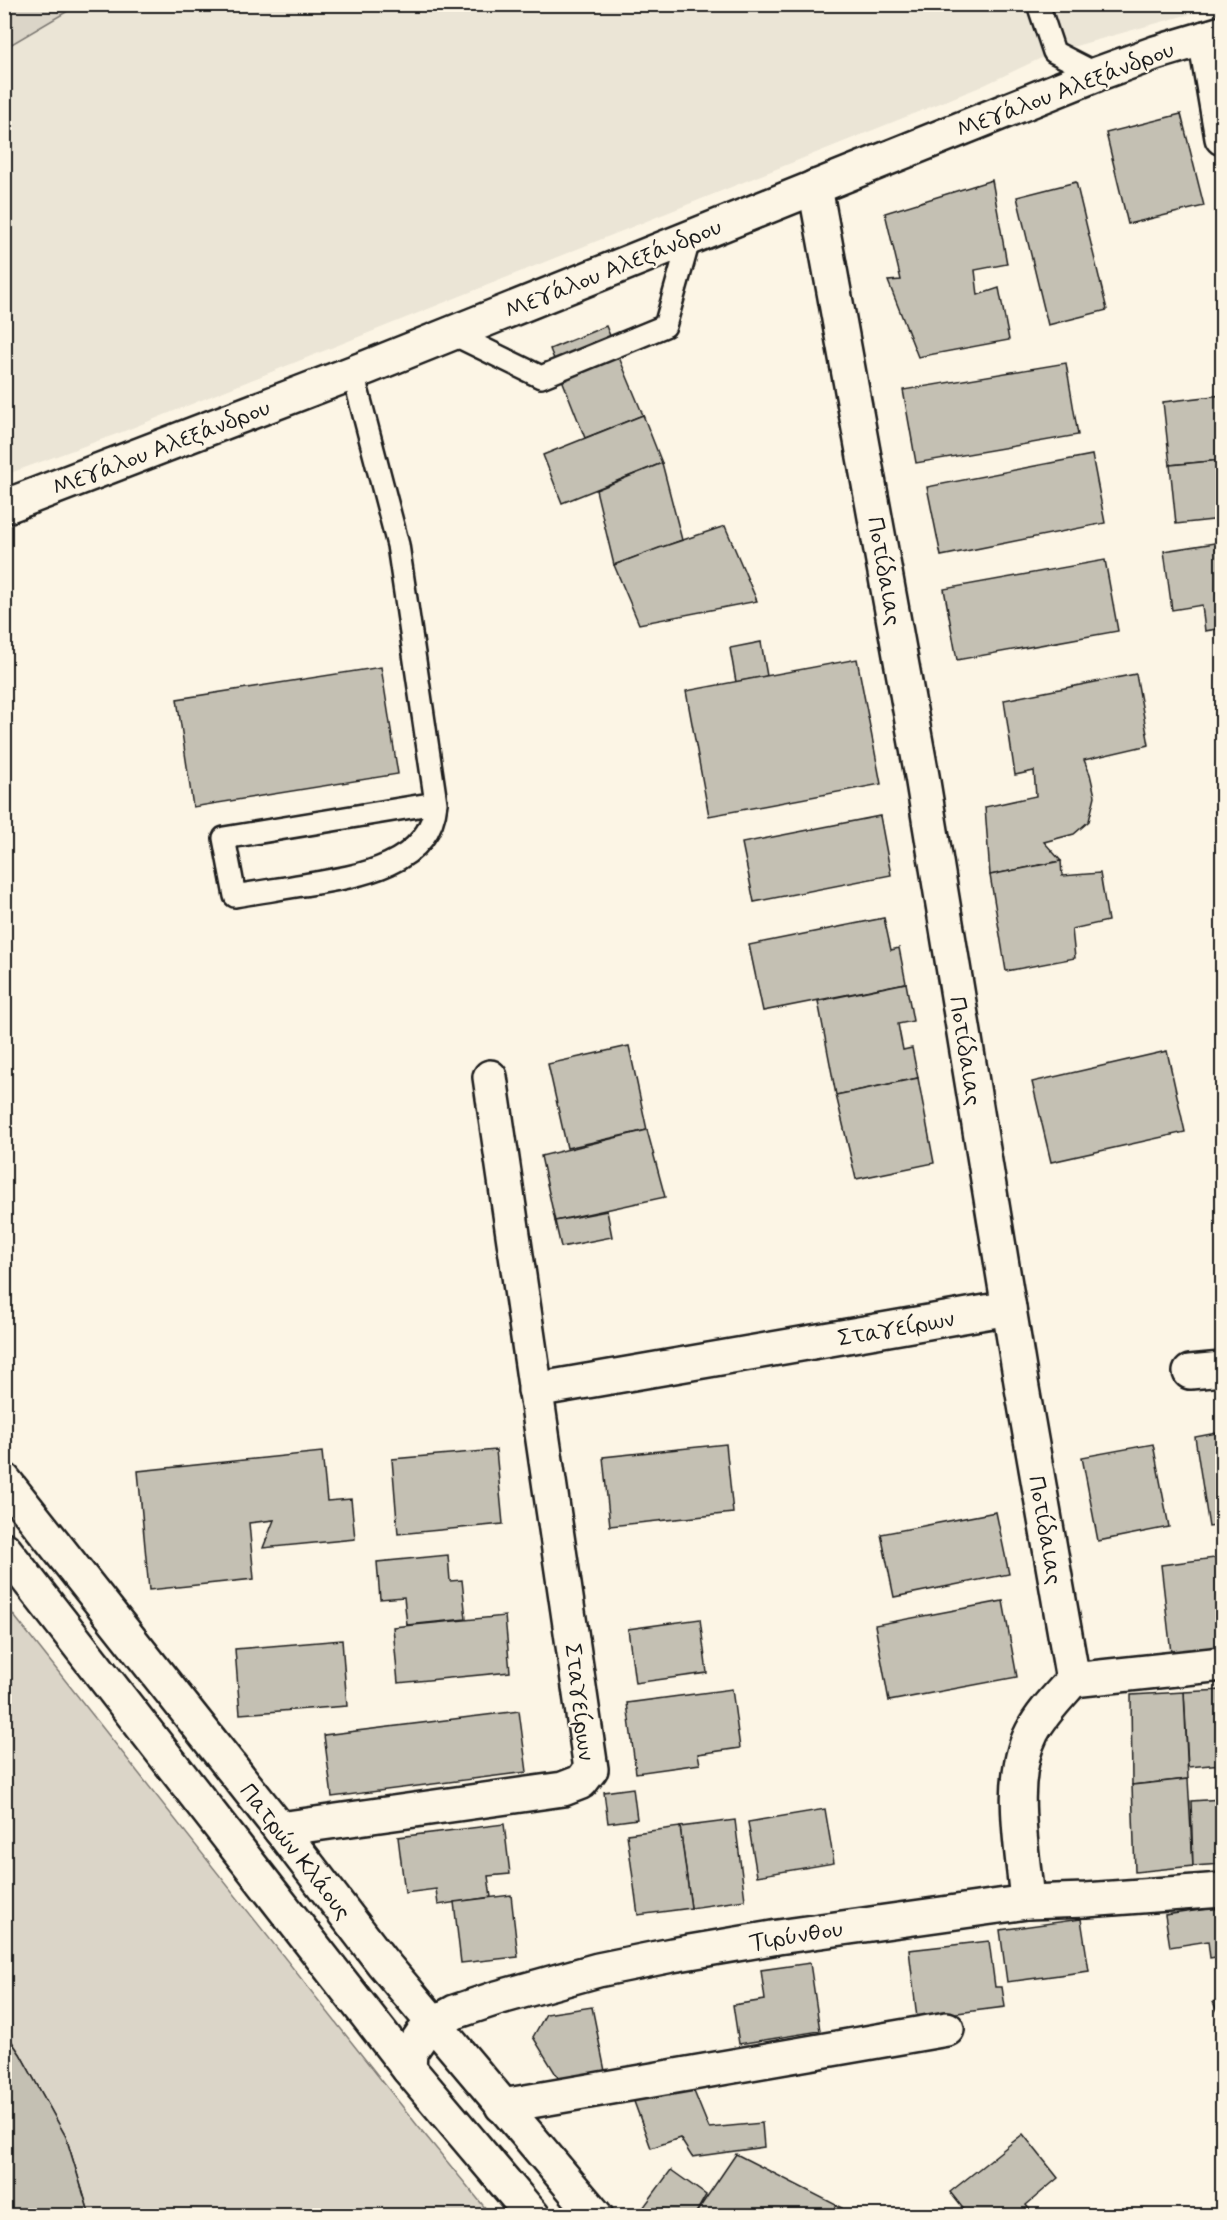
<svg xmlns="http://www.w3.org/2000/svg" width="1227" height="2220" font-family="Mynerve,sans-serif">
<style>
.built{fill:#ebe5d6}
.green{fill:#dbd5c8;stroke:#7c7872;stroke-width:1.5}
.building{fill:#c4c0b3;stroke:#1c1c1c;stroke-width:1.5}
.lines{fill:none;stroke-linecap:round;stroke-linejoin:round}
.lane-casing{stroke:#1c1c1c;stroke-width:26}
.street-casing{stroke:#1c1c1c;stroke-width:38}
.secondary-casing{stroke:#1c1c1c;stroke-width:38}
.lane{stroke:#fcf5e5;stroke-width:21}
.street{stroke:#fcf5e5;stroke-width:33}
.secondary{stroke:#fcf5e5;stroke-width:33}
.labels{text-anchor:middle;stroke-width:4.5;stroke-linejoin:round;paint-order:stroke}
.street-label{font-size:24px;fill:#1c1c1c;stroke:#fcf5e5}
</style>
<rect width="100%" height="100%" fill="#fcf5e5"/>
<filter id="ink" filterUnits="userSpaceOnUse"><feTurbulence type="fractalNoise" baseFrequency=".0167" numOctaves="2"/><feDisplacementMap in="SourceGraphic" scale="12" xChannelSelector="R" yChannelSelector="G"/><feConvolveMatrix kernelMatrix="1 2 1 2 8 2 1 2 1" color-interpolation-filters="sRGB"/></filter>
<g filter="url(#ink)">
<path class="built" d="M5,5H1222L1054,52L980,87L122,432L5,475Z"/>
<g class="green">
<path d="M5,4H78V5L5,48Z"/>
<path d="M4,1603L417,2125L491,2215H5Z"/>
</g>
<g class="building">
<path d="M1181,114L1204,206L1128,224L1106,133Z"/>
<path d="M992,180L1007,264L975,270L978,295L999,288L1009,340L918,357L888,281L901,280L885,213Z"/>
<path d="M1076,182L1107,310L1048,325L1017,197Z"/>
<path d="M606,326L643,415L585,438L550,349Z"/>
<path d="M1066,363L1078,435L916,463L903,390Z"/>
<path d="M1222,395V460L1170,465L1163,402Z"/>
<path d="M643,415L662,463L562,503L543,455Z"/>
<path d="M1092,455L1105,523L941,556L927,487Z"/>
<path d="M1222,460V519L1176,524L1170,465Z"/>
<path d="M662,463L682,540L614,565L596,490Z"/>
<path d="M725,526L757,601L639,624L614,565L659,548Z"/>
<path d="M1222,542V628L1205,631L1202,605L1172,610L1164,551Z"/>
<path d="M1105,560L1118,631L957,660L944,589Z"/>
<path d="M761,642L767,676L736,682L730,648Z"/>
<path d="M857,659L881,784L709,816L686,691Z"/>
<path d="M381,667L398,774L193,807L177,699Z"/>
<path d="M4,671L11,718L4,719Z"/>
<path d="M1136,674L1149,745L1084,760L1090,774L1095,796L1089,821L1074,834L1044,842L1061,861L990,875L985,807L1036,796L1034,771L1015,775L1004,700Z"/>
<path d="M880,816L891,875L754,902L742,843Z"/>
<path d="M1061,861L1062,876L1100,873L1108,921L1072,929L1075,958L1006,971L990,875Z"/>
<path d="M884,918L891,950L899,948L906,983L763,1011L749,945Z"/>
<path d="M906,983L913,1021L898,1024L903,1050L912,1048L918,1078L836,1095L818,1001Z"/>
<path d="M629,1046L647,1130L567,1148L548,1064Z"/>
<path d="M1167,1051L1185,1132L1051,1162L1032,1082Z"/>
<path d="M918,1078L934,1163L856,1179L836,1095Z"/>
<path d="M647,1130L665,1197L555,1221L541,1156Z"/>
<path d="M607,1211L612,1237L561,1247L555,1221Z"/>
<path d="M1222,1432V1525L1209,1527L1195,1437Z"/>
<path d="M726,1444L733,1513L610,1526L603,1457Z"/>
<path d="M1153,1444L1169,1527L1098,1541L1082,1457Z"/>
<path d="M496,1450L503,1524L398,1534L392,1459Z"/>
<path d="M322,1452L327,1501L351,1499L355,1539L263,1548L274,1520L249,1523L254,1579L149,1590L138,1471Z"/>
<path d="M996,1512L1009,1574L894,1597L881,1534Z"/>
<path d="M448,1555L450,1581L462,1580L466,1619L407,1625L404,1597L380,1599L377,1562Z"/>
<path d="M1222,1557V1646L1171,1653L1161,1565Z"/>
<path d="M1003,1601L1017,1677L889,1701L875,1625Z"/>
<path d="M505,1616L510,1672L398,1683L393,1627Z"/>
<path d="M700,1619L707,1673L635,1683L628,1629Z"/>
<path d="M342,1640L347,1706L240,1714L235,1649Z"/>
<path d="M732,1689L740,1748L698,1754L700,1764L636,1773L627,1703Z"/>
<path d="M1222,1690V1764L1188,1767L1184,1692Z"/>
<path d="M1184,1692L1188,1779L1132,1785L1131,1695Z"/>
<path d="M519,1711L527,1772L332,1797L324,1735Z"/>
<path d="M1188,1779L1193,1866L1135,1872L1132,1785Z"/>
<path d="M633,1788L637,1819L608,1823L604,1792Z"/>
<path d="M1222,1799V1864L1193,1866L1191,1801Z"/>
<path d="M825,1809L834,1863L757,1876L748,1822Z"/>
<path d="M735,1820L745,1900L691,1908L680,1827Z"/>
<path d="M504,1824L510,1874L488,1876L491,1897L438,1905L436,1889L405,1893L398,1837Z"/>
<path d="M680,1827L691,1908L638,1915L627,1834Z"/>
<path d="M511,1895L518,1957L461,1963L454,1902Z"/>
<path d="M1222,1907V1956L1210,1958L1208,1941L1170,1947L1165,1915Z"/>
<path d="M1081,1919L1089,1971L1007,1982L1000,1930Z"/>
<path d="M989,1941L995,1987H1002L1005,2007L917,2018L909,1950Z"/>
<path d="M810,1963L820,2031L739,2044L733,2005L765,2000L761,1970Z"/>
<path d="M1222,1997V2020L1213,2002Z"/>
<path d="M592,2007L605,2071L560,2081L533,2037L546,2014Z"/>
<path d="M4,2030L20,2054L66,2137L90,2216H4Z"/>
<path d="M4,2030L20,2054L66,2137L90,2216H4Z"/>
<path d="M691,2084L709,2128L762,2123L764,2147L692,2157L680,2138L651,2148L632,2096Z"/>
<path d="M1023,2134L1058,2178L1026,2205L1035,2216H969L950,2192Z"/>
<path d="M736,2154L842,2208L838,2216H694Z"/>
<path d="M671,2170L706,2195L694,2216H653L643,2208Z"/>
</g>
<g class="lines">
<defs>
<g id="lane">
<path d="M1038,4L1054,52L1097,74"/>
<path d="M451,333L541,377L665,326L690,237"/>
<path d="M353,373L398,545L436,803C430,867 354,877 303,885C280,889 258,892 235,896L224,838L436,803"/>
</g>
<g id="street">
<path d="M1205,38L1222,138"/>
<path d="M815,187L922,776L1022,1388L1073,1680C1059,1696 1042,1713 1032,1732C1007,1780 1023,1850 1027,1902"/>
<path d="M1190,1372L1222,1369"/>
<path d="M535,1390L1009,1308"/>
<path d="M1073,1680L1222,1664"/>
<path d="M280,1829L563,1789L581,1782L591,1769L490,1077"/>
<path d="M409,2069L410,2052L421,2036L433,2024L455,2012L497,1998L598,1970L672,1955L778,1937L1027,1902L1086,1900L1222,1890"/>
<path d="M502,2106L947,2029"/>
</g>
<g id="secondary">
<path d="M4,507L368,367L1097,74L1155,53L1222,33"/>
<path d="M4,1480L280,1829L382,1962L596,2216"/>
<path d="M4,1549L409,2069L533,2216"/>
</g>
</defs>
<use href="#lane" class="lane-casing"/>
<use href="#street" class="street-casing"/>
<use href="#secondary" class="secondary-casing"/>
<use href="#lane" class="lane"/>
<use href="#street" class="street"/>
<use href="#secondary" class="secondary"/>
</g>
</g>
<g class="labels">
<g class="street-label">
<text transform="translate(1065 89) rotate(-21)" y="8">Μεγάλου Αλεξάνδρου</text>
<text transform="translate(613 268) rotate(-22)" y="8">Μεγάλου Αλεξάνδρου</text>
<text transform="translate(161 447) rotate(-21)" y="8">Μεγάλου Αλεξάνδρου</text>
<text transform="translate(885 571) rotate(80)" y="8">Ποτίδαιας</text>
<text transform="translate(966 1051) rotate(81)" y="8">Ποτίδαιας</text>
<text transform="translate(896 1328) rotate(-10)" y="8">Σταγείρων</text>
<text transform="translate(1046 1530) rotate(80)" y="8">Ποτίδαιας</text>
<text transform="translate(580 1702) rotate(83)" y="8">Σταγείρων</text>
<text transform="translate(296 1851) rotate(52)" y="8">Πατρών Κλάους</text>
<text transform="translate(796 1935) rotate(-9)" y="8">Τιρύνθου</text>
</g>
</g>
<rect width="1227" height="2220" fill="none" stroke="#fcf5e5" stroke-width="24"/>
<rect x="12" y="12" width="1203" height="2196" fill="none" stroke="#1c1c1c" stroke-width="2" filter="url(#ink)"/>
</svg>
